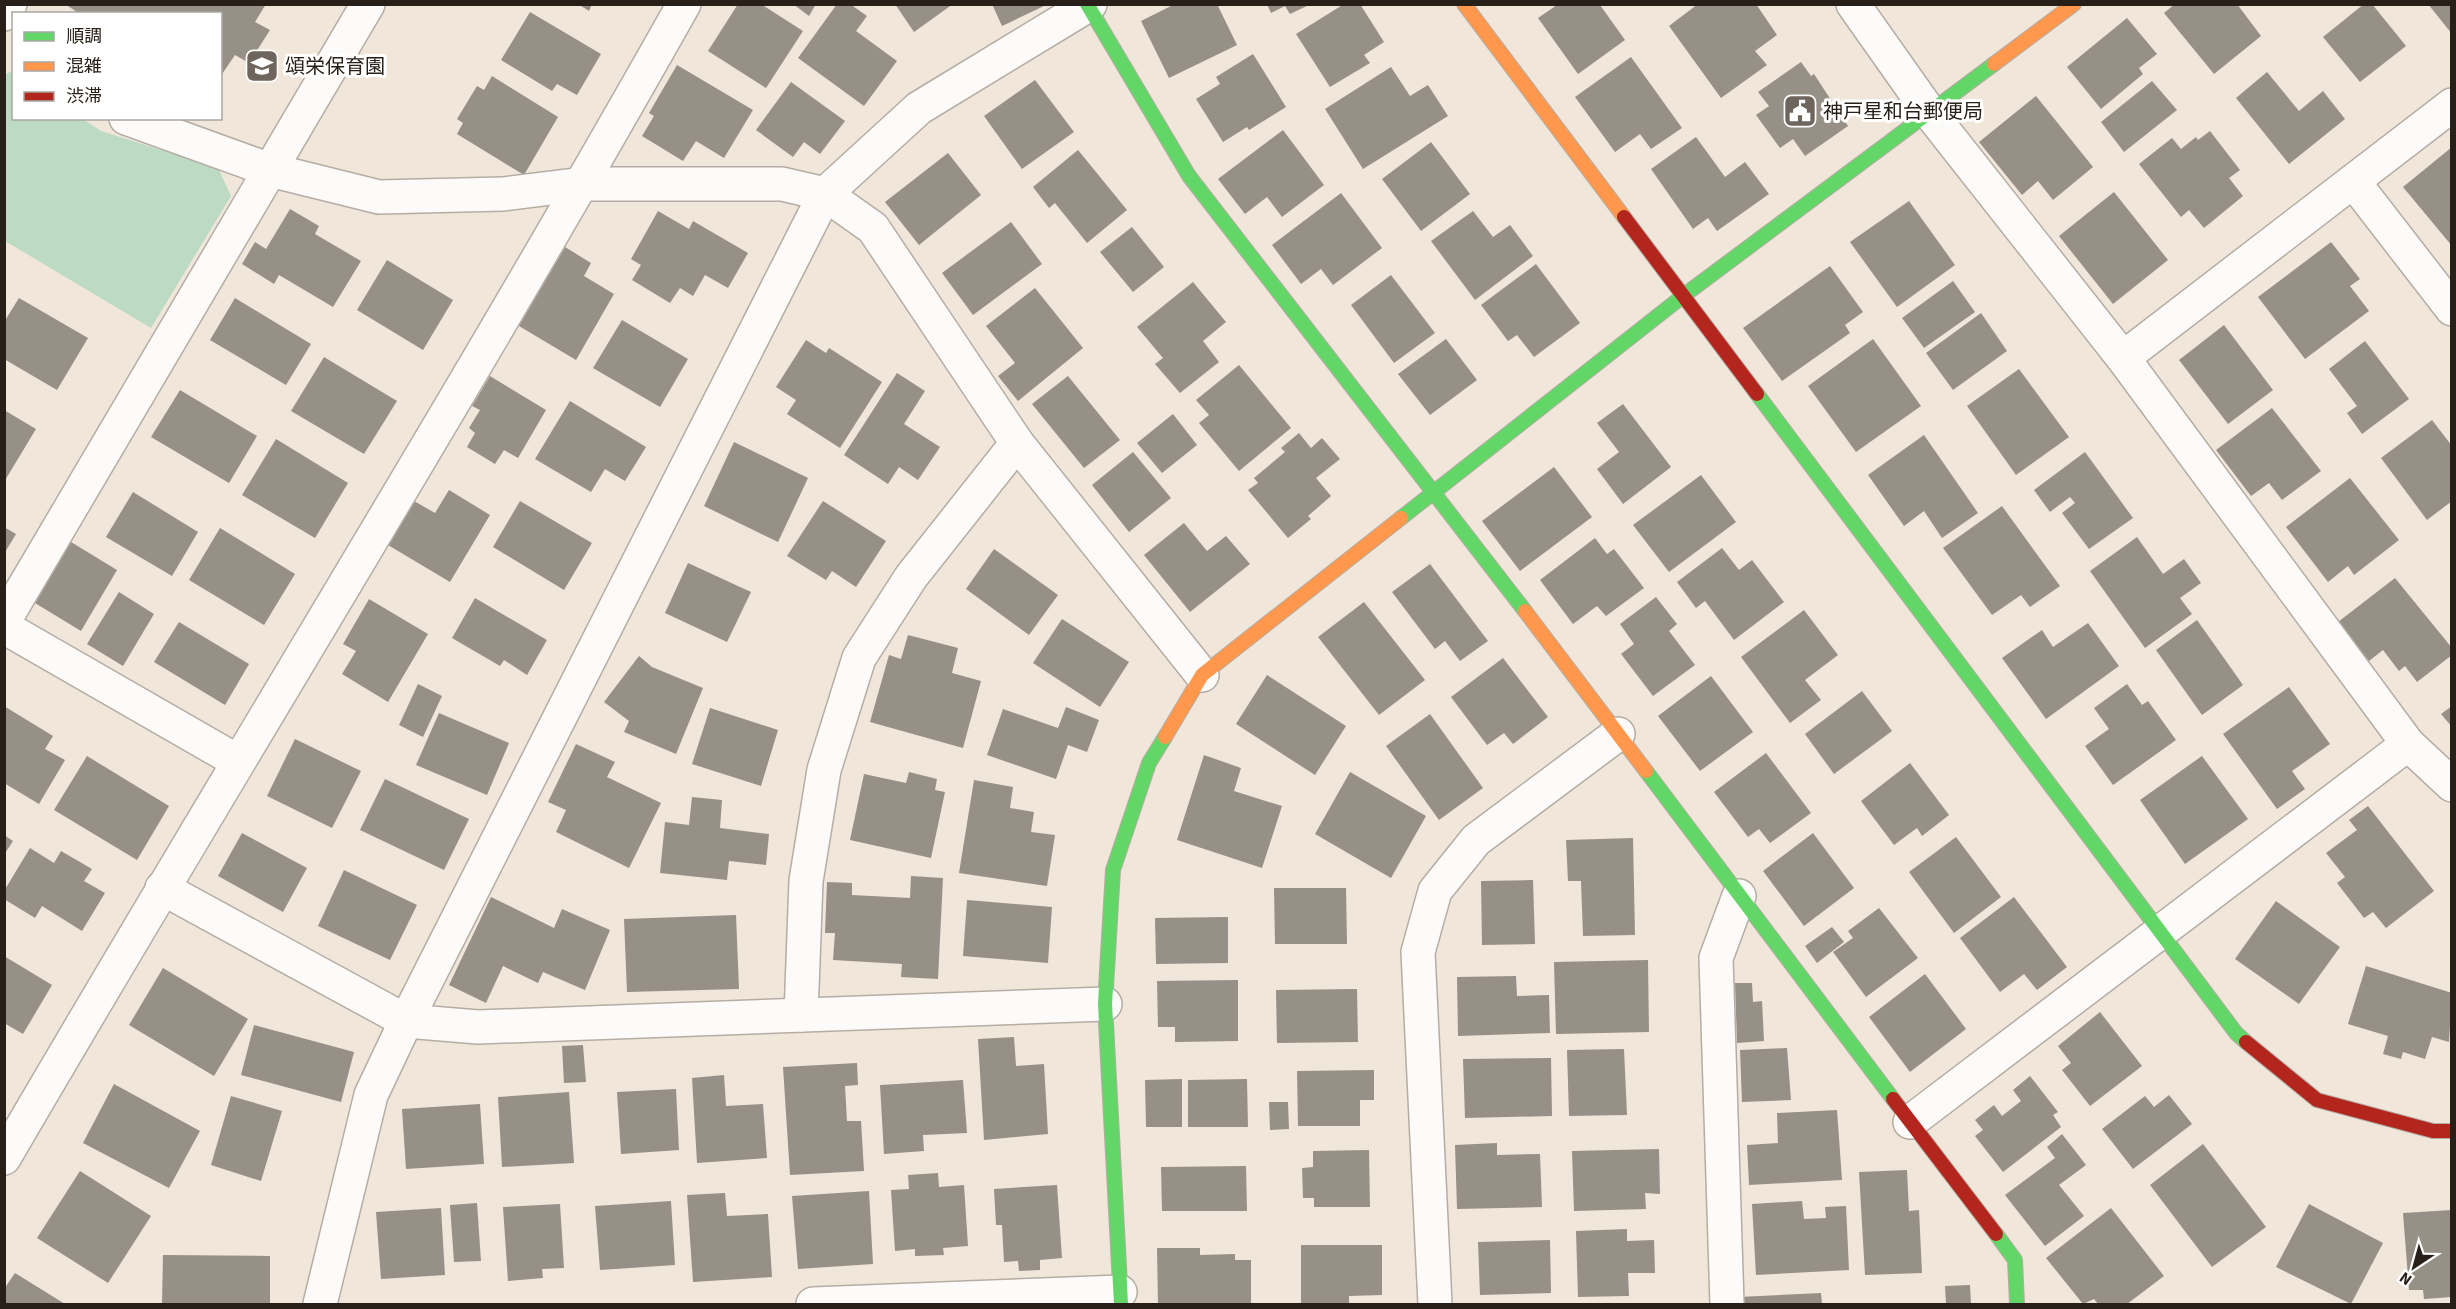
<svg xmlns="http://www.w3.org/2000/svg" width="2456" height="1309" font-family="'Source Sans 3','Noto Sans JP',sans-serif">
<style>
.green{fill:#bddac2}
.building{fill:#979087}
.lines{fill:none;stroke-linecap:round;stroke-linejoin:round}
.street-casing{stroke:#b5ada4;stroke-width:36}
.fast-casing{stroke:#b5ada4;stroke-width:16}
.slow-casing{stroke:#b5ada4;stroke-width:16}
.jam-casing{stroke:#b5ada4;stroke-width:16}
.street{stroke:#fdfbf9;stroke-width:33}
.fast{stroke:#63d668;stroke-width:14}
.slow{stroke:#ff974d;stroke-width:14}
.jam{stroke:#b3261e;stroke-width:14}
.labels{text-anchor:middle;stroke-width:6;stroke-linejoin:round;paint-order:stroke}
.poi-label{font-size:20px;fill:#282018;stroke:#fff;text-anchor:start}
</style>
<rect width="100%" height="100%" fill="#f0e6da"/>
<path class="green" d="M13,70L14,118L83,119L101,131L218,168L231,196L151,328L5,241V75Z"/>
<g class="building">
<path d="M65,4H266L255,22L270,30L249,63L235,55L220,77V14H80Z"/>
<path d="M578,4H592L589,11Z"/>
<path d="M738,4H761L803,31L766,88L708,51Z"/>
<path d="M793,4H816L809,16Z"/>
<path d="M837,4H850L867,16L856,31L897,61L864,106L798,58Z"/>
<path d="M895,4H953L914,32Z"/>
<path d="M992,4H1043L1044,6L1002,26Z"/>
<path d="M1175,4H1217L1237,45L1169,78L1141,21Z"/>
<path d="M1267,4L1287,5H1309L1290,14L1285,6L1271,13Z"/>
<path d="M1344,4H1360L1384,42L1364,55L1370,63L1330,87L1296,34Z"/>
<path d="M1698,4H1756L1777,35L1755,51L1767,65L1721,98L1669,26Z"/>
<path d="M2175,4H2237L2261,36L2214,74L2164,13Z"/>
<path d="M2364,4H2372L2406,46L2360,82L2323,37Z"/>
<path d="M2428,4H2452V34Z"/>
<path d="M1557,5H1600L1625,40L1578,74L1538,18Z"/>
<path d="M530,12L601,54L577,95L557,84L552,91L501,60Z"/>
<path d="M2127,18L2157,54L2139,68L2143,74L2101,109L2067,67Z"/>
<path d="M1253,54L1286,107L1249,130L1247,127L1223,142L1196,99L1220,84L1216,77Z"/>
<path d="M1631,57L1682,128L1651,149L1640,134L1615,152L1575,97Z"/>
<path d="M1801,62L1811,76L1814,74L1848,126L1805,156L1793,139L1780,148L1756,115L1769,106L1758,92Z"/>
<path d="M677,65L753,110L724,158L696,141L683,161L642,136L654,116L649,113Z"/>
<path d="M1391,67L1410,96L1428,85L1448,116L1363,169L1325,109Z"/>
<path d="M2267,72L2299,111L2323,91L2345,119L2289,164L2236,98Z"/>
<path d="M492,76L558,117L524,175L457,134L463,123L457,119L477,86L484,90Z"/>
<path d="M1035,80L1074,132L1022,169L984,116Z"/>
<path d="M2152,81L2177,110L2124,152L2101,122Z"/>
<path d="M791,82L845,121L820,154L804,142L793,157L756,130Z"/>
<path d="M2036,96L2093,167L2053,200L2038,181L2022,195L1979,142Z"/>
<path d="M1283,130L1324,185L1282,217L1267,197L1245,214L1218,179Z"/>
<path d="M2210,131L2240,170L2229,178L2243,196L2204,228L2189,210L2181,217L2139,164L2172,138L2181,149L2196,137L2198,140Z"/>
<path d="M1696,137L1725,177L1745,162L1769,194L1717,231L1708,218L1693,229L1651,169Z"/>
<path d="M1431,142L1470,194L1421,231L1382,179Z"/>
<path d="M2452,147V246L2403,187Z"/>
<path d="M1078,150L1127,210L1087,243L1055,203L1049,208L1033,187Z"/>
<path d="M948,153L981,195L919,245L885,202Z"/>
<path d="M2114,192L2168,260L2113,304L2059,236Z"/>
<path d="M1341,193L1382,248L1333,285L1321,269L1301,284L1272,245Z"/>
<path d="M1909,201L1955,265L1897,307L1850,242Z"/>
<path d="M290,209L319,226L315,234L361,261L333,307L279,275L274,284L242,264L255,242L266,249Z"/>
<path d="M658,211L689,229L693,221L748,253L728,288L705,275L693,296L680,288L670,303L632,280L641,265L631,259Z"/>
<path d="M1473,211L1493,237L1510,225L1533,256L1475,300L1431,241Z"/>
<path d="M1011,222L1042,264L973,315L942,273Z"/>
<path d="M1132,227L1164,267L1133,292L1100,252Z"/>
<path d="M2331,242L2360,279L2350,286L2369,311L2305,359L2258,297Z"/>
<path d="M565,247L591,263L584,276L614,294L576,360L519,326Z"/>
<path d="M387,260L453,300L423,350L357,310Z"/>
<path d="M1536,264L1580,323L1534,357L1517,335L1508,341L1481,305Z"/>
<path d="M1830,266L1863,312L1845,325L1850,333L1782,381L1743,328Z"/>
<path d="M1391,275L1435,333L1394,363L1351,305Z"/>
<path d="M1953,281L1975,312L1924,348L1902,318Z"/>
<path d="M1193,282L1226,322L1203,341L1219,362L1180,393L1155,364L1163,358L1137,327Z"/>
<path d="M1035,288L1083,348L1018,401L998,376L1015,363L986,326Z"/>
<path d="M19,298L88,338L57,390L4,359V322Z"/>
<path d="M235,298L311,344L286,385L210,340Z"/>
<path d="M1981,313L2007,351L1953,390L1926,353Z"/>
<path d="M622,320L688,359L660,407L593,368Z"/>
<path d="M2224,325L2273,390L2228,424L2179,360Z"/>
<path d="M1446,339L1477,380L1430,415L1398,374Z"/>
<path d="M1873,339L1921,406L1856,452L1808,386Z"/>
<path d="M806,340L826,353L829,348L882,382L840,448L787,414L796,400L776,387Z"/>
<path d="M2365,341L2409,399L2362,434L2347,413L2357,406L2329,369Z"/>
<path d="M324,357L397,401L364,454L291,411Z"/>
<path d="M1239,365L1291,428L1239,471L1199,423L1209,415L1196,400Z"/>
<path d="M2019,369L2069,437L2016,475L1967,406Z"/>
<path d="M897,373L925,391L904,424L940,447L918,480L899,467L888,484L844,455Z"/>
<path d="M490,376L546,410L518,458L504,450L495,464L467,447L475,433L469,428L480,410L472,406Z"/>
<path d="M1068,376L1120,440L1084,468L1032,404Z"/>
<path d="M180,390L257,436L229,483L151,437Z"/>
<path d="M570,401L646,447L625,481L605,469L591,492L535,459Z"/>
<path d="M1623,404L1671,467L1623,504L1597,469L1619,452L1597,423Z"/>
<path d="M2272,408L2321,471L2282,500L2269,483L2251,496L2216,450Z"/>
<path d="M4,410L36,429L4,482Z"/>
<path d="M1173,414L1197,445L1162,473L1137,443Z"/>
<path d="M2432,420L2452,446V501L2427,520L2381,458Z"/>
<path d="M1299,433L1311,448L1322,438L1340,459L1316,478L1331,496L1308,516L1311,519L1288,538L1248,490L1258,483L1254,478L1285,452L1281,448Z"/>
<path d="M1924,435L1978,513L1942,538L1924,511L1904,526L1868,475Z"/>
<path d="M276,439L348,483L315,538L242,495Z"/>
<path d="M734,442L808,478L778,542L704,506Z"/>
<path d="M1133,452L1171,498L1129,532L1092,485Z"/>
<path d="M2085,452L2133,518L2089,549L2062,513L2075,503L2070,497L2050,512L2034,490Z"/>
<path d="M1554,467L1592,517L1520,571L1482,521Z"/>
<path d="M1701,475L1736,522L1669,572L1633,525Z"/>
<path d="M2350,478L2399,540L2354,575L2348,566L2328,582L2286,527Z"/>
<path d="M449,490L490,515L450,582L388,545L414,501L435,513Z"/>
<path d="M133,492L198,532L172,576L106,537Z"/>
<path d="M520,501L592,543L564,590L493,547Z"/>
<path d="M823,501L886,541L856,587L832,571L826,580L787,556Z"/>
<path d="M2002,506L2060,586L2030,607L2021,595L1992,615L1943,548Z"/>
<path d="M1184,523L1207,551L1226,536L1250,564L1190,612L1144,555Z"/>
<path d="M4,527L16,534L4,554Z"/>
<path d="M220,528L295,574L264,625L189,580Z"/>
<path d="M2137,537L2163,574L2184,559L2201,583L2180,598L2192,614L2145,648L2090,571Z"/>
<path d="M1595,538L1607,554L1614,549L1644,588L1606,616L1597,606L1573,624L1540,580Z"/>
<path d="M71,542L117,570L81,631L35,603Z"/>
<path d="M1722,548L1739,570L1752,560L1784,602L1734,640L1705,601L1696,608L1677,582Z"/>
<path d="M994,549L1058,595L1029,635L966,589Z"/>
<path d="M688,563L751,592L727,642L665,613Z"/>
<path d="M1430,564L1488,641L1460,661L1445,641L1435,649L1392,592Z"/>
<path d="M2395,578L2452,648V655L2417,682L2405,666L2399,671L2383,650L2369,661L2338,622Z"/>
<path d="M119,592L154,614L123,666L87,644Z"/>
<path d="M1656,597L1677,624L1669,631L1695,665L1653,696L1621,654L1634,644L1620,624Z"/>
<path d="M475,598L547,640L527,675L504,660L500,666L452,638Z"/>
<path d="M369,599L428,634L388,702L342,674L356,651L343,644Z"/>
<path d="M1364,602L1425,680L1379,715L1318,637Z"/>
<path d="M1804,610L1838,655L1805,680L1821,700L1790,723L1741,657Z"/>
<path d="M1062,619L1129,662L1100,707L1033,663Z"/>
<path d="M2197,620L2243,685L2202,715L2156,650Z"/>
<path d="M179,622L249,664L225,705L154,662Z"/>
<path d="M2088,623L2119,666L2046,719L2002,658L2042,630L2053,647Z"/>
<path d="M908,635L958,648L952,673L981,681L963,748L870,722L889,655L901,659Z"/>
<path d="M639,656L652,667L703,688L676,754L624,732L629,721L604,702Z"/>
<path d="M1503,658L1548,717L1513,744L1504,733L1487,745L1451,697Z"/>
<path d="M1267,675L1346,726L1315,775L1236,724Z"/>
<path d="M1711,676L1753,732L1700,771L1658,716Z"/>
<path d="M418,684L442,696L423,737L399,725Z"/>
<path d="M2127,684L2142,705L2148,701L2176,740L2113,785L2085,746L2109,729L2094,708Z"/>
<path d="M2289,687L2330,744L2292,771L2305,789L2277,809L2223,734Z"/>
<path d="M1862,691L1892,731L1834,774L1805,734Z"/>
<path d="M4,706L53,736L45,749L65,760L39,804L4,783Z"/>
<path d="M2452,706V727L2441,714Z"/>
<path d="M1066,707L1099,720L1087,752L1068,745L1056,779L987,755L1003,709L1058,728Z"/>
<path d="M710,708L778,730L761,786L692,764Z"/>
<path d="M439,713L509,743L487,795L416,765Z"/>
<path d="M1430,714L1483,788L1439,820L1386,746Z"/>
<path d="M295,739L361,771L332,828L267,796Z"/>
<path d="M576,744L615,762L607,777L661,803L629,868L556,832L566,810L548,802Z"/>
<path d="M1766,753L1811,813L1770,843L1759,829L1748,837L1714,792Z"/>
<path d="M1204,755L1241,768L1234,791L1282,806L1262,868L1177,840Z"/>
<path d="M87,756L169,806L137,860L54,810Z"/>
<path d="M2202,756L2248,819L2185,864L2140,800Z"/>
<path d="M1910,763L1949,815L1922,836L1917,828L1894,845L1861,801Z"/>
<path d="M909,772L937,779L935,790L945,792L931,858L850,840L864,774L906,783Z"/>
<path d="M1350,772L1426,816L1391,878L1315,834Z"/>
<path d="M385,779L469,819L444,870L360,830Z"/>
<path d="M974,780L1013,787L1010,808L1034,812L1031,832L1055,835L1047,886L959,873Z"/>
<path d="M692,797L722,800L720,828L769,834L766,865L729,861L727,880L660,873L665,822L689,825Z"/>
<path d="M2368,806L2434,891L2386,928L2373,912L2364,918L2337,883L2345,877L2326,853L2357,830L2349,820Z"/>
<path d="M242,833L307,868L283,912L218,876Z"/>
<path d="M1813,833L1854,888L1804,926L1763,871Z"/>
<path d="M4,835L13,841L4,855Z"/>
<path d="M1956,837L2001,897L1954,933L1909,872Z"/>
<path d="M1633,838L1635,935L1583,936L1581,881H1568L1566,840Z"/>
<path d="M30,848L54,863L61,851L92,869L84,881L105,893L82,931L42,906L35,918L4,899V891Z"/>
<path d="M344,870L417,905L390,960L318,926Z"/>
<path d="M911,876L943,878L938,979L901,977L902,964L833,960L835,933H825L827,882L852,883V895L910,898Z"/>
<path d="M1533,880L1535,944L1482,945L1481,881Z"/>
<path d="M1274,888H1346L1347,944H1275Z"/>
<path d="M491,897L554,928L562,909L610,930L585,990L543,972L538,983L503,966L486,1003L449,985Z"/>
<path d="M2014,897L2067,967L2037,990L2024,974L2000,992L1960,938Z"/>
<path d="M967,900L1052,907L1048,963L963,956Z"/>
<path d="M2276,901L2340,947L2299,1004L2235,959Z"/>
<path d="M1879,908L1918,958L1866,997L1833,952L1853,938L1848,931Z"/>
<path d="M736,915L739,989L627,992L624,919Z"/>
<path d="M1228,917V963L1156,964L1155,918Z"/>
<path d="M1832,927L1844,942L1817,963L1805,946Z"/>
<path d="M4,956L52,985L23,1034L4,1023Z"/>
<path d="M1648,960L1649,1032L1556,1034L1554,962Z"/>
<path d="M2366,966L2452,993L2449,1042L2432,1037L2425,1059L2403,1052L2401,1059L2383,1054L2388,1036L2348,1024Z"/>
<path d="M163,968L248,1019L214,1076L129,1025Z"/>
<path d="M1925,974L1966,1029L1910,1072L1869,1017Z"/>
<path d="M1516,976L1517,996L1549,995L1550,1033L1458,1036L1457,977Z"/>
<path d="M1238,980V1041L1175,1042V1027H1158L1157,981Z"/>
<path d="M1735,983H1752L1753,1002L1762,1001L1764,1041L1737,1043Z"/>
<path d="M1357,989L1358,1042L1277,1043L1276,990Z"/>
<path d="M2100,1012L2142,1066L2090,1106L2062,1070L2071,1063L2058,1046Z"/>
<path d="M254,1025L354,1052L341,1102L241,1075Z"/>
<path d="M1014,1037L1016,1066L1044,1064L1048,1134L984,1140L978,1039Z"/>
<path d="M583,1045L586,1082L564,1083L562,1046Z"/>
<path d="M1787,1048L1791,1100L1742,1102L1740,1050Z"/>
<path d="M1624,1049L1627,1115L1569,1116L1567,1050Z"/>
<path d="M1551,1058L1552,1116L1465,1118L1463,1059Z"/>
<path d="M857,1063L858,1085L845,1086L847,1121H861L864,1171L790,1175L783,1067Z"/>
<path d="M1374,1070V1100H1360V1126H1298L1297,1071Z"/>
<path d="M724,1075L726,1106L763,1104L767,1158L697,1163L692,1078Z"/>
<path d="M2030,1076L2058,1112L2053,1115L2061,1127L2003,1172L1975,1136L1983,1130L1975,1120L1994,1105L2002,1116L2021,1101L2013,1090Z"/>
<path d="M1182,1079V1127H1146L1145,1080Z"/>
<path d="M1247,1079L1248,1127H1188V1080Z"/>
<path d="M963,1080L967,1133L923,1135L924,1151L884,1154L880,1085Z"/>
<path d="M114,1084L200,1131L169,1188L83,1143Z"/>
<path d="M676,1089L679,1150L621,1154L617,1092Z"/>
<path d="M569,1092L574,1163L502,1167L498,1097Z"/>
<path d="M2169,1095L2192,1124L2133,1169L2102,1129L2145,1096L2154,1107Z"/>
<path d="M231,1096L282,1111L261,1181L211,1165Z"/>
<path d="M1269,1102H1288L1289,1129L1270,1130Z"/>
<path d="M480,1104L484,1164L406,1169L402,1109Z"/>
<path d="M1837,1110L1842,1180L1749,1185L1747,1145L1778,1143L1777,1113Z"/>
<path d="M2062,1134L2086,1165L2059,1185L2084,1216L2045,1246L2005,1195L2055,1158L2047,1147Z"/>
<path d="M1497,1143V1155L1540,1154L1542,1207L1457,1209L1455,1145Z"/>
<path d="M2203,1144L2266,1227L2212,1267L2150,1185Z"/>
<path d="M1659,1149L1660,1194L1645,1193L1646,1209L1574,1211L1572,1151Z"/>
<path d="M1369,1150L1370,1207H1314V1198H1303L1302,1168L1313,1167V1151Z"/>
<path d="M1246,1166L1247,1211H1162L1161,1167Z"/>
<path d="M1907,1170L1909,1211L1919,1210L1922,1273L1865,1275L1859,1172Z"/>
<path d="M80,1171L151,1216L108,1283L37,1238Z"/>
<path d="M938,1173L939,1187L964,1185L968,1246L943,1248L944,1255L915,1256V1249L895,1251L891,1190L909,1189L908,1175Z"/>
<path d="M1057,1185L1062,1258L1040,1260V1270L1019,1271L1018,1261L1004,1262L1002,1225H996L994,1189Z"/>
<path d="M869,1191L873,1264L798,1269L792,1196Z"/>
<path d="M725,1193L727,1216L768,1214L772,1277L693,1282L687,1195Z"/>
<path d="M671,1201L675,1265L600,1270L595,1206Z"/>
<path d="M1802,1201L1804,1219L1826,1218L1825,1207L1846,1206L1849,1270L1756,1275L1752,1204Z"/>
<path d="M477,1203L481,1261L454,1262L450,1205Z"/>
<path d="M560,1204L564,1268L542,1269L543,1278L508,1281L503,1207Z"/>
<path d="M2309,1204L2383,1243L2351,1304L2276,1267Z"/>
<path d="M441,1208L445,1275L381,1279L376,1212Z"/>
<path d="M2111,1208L2164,1276L2127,1304H2098L2094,1299L2083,1304L2046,1258Z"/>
<path d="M2452,1210V1297L2424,1299L2423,1290H2409L2403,1213Z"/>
<path d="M1627,1229V1241L1654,1240L1655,1273H1628L1629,1296L1578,1297L1576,1231Z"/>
<path d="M1550,1240L1551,1293L1480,1295L1478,1242Z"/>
<path d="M1301,1245H1382V1295L1349,1296V1304H1301Z"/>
<path d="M1157,1248H1200V1255L1235,1254V1260H1251V1304H1158Z"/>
<path d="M163,1255L270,1256V1304H162Z"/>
<path d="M15,1273L65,1304H4V1289Z"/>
<path d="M1970,1285L1971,1304H1946L1945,1286Z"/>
<path d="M1821,1293L1822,1304H1740L1739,1297Z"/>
</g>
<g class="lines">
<defs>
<g id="street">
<path d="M1853,4L1930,113L2123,358L2408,744L2452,785"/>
<path d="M4,14L10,4"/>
<path d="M126,118L270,170L379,197L503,194L583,184H782L825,194L873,228L1017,443L1202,675"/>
<path d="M2353,181L2452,309"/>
<path d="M2123,358L2452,105"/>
<path d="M4,621L368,4"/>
<path d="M4,627L237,761"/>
<path d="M162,888L406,1021L478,1027L1105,1004"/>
<path d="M801,1015L806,881L824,770L859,658L911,577L1017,443"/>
<path d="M1910,1122L2408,744"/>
<path d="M4,1158C229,772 465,393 684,4"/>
<path d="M320,1304L371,1095L406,1021L825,194L919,108L1090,4"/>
<path d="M813,1304L1120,1292"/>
<path d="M1435,1304L1418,952L1435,891L1476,840L1618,734"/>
<path d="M1727,1304L1716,958L1739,896"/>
</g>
<g id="fast">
<path d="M1087,4L1189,176L1525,611"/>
<path d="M1757,394L2236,1033L2246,1042"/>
<path d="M1401,518L1683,296L1994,64"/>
<path d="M1646,771L1893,1099"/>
<path d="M1996,1234L2015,1260L2017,1304"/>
<path d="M1121,1304L1105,1004L1113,870L1149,763L1165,737"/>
</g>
<g id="slow">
<path d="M1464,4L1624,217"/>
<path d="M1994,64L2074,4"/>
<path d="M1525,611L1646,771"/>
<path d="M1165,737L1202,675L1401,518"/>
</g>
<g id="jam">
<path d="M1624,217L1757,394"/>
<path d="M2246,1042L2317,1100L2433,1131H2452"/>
<path d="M1893,1099L1996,1234"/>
</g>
</defs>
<use href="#street" class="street-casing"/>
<use href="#fast" class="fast-casing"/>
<use href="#slow" class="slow-casing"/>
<use href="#jam" class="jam-casing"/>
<use href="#street" class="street"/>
<use href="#fast" class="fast"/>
<use href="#slow" class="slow"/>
<use href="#jam" class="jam"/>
</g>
<defs>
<symbol id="school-square" viewBox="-11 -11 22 22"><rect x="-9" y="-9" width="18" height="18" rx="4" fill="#6e655c" stroke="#fff"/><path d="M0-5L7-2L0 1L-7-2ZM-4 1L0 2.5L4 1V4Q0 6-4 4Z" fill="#fff"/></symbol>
<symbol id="civic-square" viewBox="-11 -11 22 22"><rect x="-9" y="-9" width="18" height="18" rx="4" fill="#6e655c" stroke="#fff"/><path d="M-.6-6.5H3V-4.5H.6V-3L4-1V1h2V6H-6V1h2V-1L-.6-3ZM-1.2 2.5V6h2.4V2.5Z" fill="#fff"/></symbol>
</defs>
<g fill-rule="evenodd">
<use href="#school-square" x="243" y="47" width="38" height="38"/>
<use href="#civic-square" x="1781" y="92" width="38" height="38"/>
</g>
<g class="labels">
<g class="poi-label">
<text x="285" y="73">頌栄保育園</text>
<text x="1823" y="118">神戸星和台郵便局</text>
</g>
</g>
<rect width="2456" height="1309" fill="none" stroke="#282018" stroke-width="12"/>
<rect x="12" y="12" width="210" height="108" fill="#ffffff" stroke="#a9a6a3" stroke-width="1.5"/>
<rect x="24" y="32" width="30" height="9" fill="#63d668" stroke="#a9a6a3" stroke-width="1.5"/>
<text x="66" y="42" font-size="18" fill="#282018">順調</text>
<rect x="24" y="62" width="30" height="9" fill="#ff974d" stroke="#a9a6a3" stroke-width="1.5"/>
<text x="66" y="72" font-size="18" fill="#282018">混雑</text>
<rect x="24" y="92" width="30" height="9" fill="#b3261e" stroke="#a9a6a3" stroke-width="1.5"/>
<text x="66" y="102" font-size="18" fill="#282018">渋滞</text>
<g transform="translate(2414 1267) rotate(216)" stroke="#ffffff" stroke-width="4.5" paint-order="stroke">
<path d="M0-4.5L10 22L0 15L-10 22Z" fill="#282018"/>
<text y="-9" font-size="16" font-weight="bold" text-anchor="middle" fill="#282018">N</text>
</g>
</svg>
